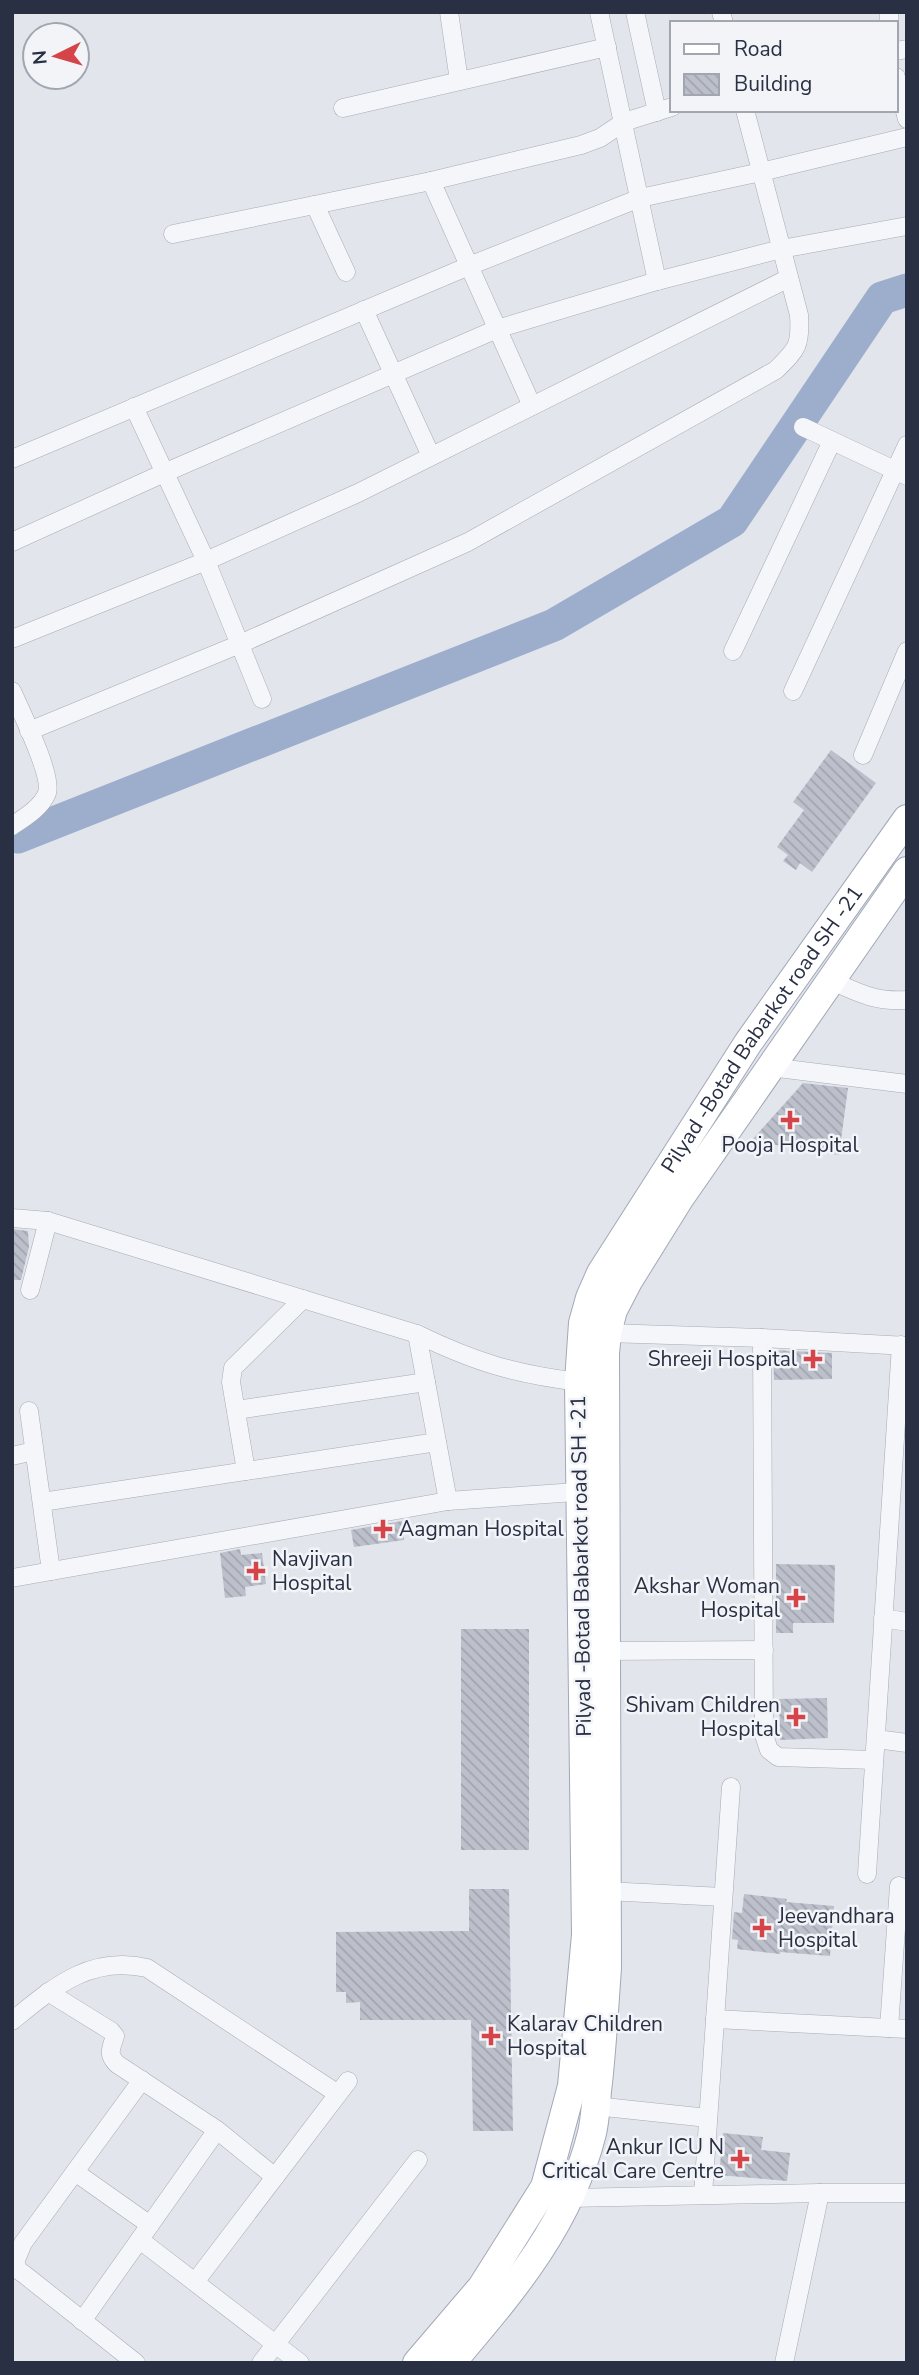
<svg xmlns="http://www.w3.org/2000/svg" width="919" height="2375" font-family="'Nunito Sans',sans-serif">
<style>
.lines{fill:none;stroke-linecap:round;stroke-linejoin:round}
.river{stroke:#9caecc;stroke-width:33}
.building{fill:url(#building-back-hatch)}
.street-casing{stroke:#a7abb6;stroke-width:19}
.primary-casing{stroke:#a1a8b8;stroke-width:30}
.street{stroke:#f5f6f9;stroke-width:18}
.primary{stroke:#fff;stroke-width:28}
.poi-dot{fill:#d44449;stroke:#f2f4f8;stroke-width:2.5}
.labels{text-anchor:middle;stroke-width:5;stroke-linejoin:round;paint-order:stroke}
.street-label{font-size:21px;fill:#293044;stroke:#f2f4f8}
.poi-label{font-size:21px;fill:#293044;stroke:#f2f4f8;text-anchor:end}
</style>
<defs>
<pattern id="building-back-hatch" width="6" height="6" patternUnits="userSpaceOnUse" patternTransform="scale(1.75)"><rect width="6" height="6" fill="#bcc0cb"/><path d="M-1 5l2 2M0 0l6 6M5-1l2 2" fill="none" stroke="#a2a5b0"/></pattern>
</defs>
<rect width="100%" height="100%" fill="#e2e5eb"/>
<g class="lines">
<path class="river" d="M12,836L18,837L554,625L732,521L882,298L907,290"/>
</g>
<g class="building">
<path d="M831,750L876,783L812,872L800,863L796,870L783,861L788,855L777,847L804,810L793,802Z"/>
<path d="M803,1083L848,1088L839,1155L751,1141Z"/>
<path d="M12,1229L28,1231L29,1247L21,1280H12Z"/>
<path d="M773,1350L832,1353V1379L774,1380Z"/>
<path d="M402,1521L404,1540L354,1547L351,1530Z"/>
<path d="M240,1549L241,1555L262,1553L266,1584L245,1587L246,1596L225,1598L220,1553Z"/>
<path d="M776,1564L835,1565L834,1623H793V1633H776Z"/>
<rect x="461" y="1629" width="68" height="221"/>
<path d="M827,1698L828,1738L780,1740L779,1699Z"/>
<path d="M469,1889H509L513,2131H473L471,2020H360V2002L346,2003V1992H336V1932L469,1931Z"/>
<path d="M744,1894L787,1899L786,1902L834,1906L830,1956L780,1952V1954L737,1949L738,1940L732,1939L734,1912L742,1913Z"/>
<path d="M723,2133L763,2137L761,2150L790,2153L787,2181L719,2175Z"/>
</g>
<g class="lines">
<defs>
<g id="street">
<path d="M449,12L459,81"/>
<path d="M599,12L657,281"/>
<path d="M635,12L657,112"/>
<path d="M721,12L724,23"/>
<path d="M889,12V23"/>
<path d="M896,51L907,49"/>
<path d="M896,77L907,119"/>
<path d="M343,108L607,47"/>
<path d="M431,181L532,406"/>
<path d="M315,205L346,272"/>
<path d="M173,234L431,181L581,145L600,138L624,122L672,107"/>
<path d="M364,310L431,456"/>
<path d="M134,407L206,561L262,699"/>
<path d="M803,427L907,476"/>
<path d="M12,459L469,266L640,198L761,172L907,137"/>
<path d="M12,542L164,473L497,329L657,281L781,249L907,226"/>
<path d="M12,639L206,561L358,493L789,278"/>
<path d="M733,651L832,441"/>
<path d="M12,691C20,710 53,775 47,793C42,807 24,818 12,826"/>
<path d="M793,691L907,445"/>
<path d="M29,731L240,644L468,542L776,370C797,349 801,346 799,315L745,110"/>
<path d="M863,755L907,651"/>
<path d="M830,980C858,993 876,1002 907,1000"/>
<path d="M770,1067L907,1084"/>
<path d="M12,1218L48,1221L417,1334C475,1362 514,1374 579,1382"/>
<path d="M30,1290L48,1221"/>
<path d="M607,1333L762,1338L907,1346"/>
<path d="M417,1334L448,1501"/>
<path d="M762,1338L764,1735L769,1750L778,1757L874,1760"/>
<path d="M236,1410L426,1382"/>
<path d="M29,1411L51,1571"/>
<path d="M12,1456L34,1451"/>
<path d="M246,1471L231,1382L233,1368L303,1299"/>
<path d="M42,1502L437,1442"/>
<path d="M12,1578L448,1501L590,1491"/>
<path d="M883,1618L907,1622"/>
<path d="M605,1651L764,1650"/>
<path d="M876,1739L907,1743"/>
<path d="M867,1874L901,1345"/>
<path d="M606,1891L723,1897"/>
<path d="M48,1992L111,2031L115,2036C111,2049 107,2054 117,2064L217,2130L275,2177"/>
<path d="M715,2019L907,2029"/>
<path d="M12,2021C54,1987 90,1955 147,1968L338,2094"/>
<path d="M889,2028L899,1886"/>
<path d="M595,2106L708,2118"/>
<path d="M75,2172L150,2225"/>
<path d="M703,2195L731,1787"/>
<path d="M569,2198L820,2193H907"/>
<path d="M140,2240L300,2363"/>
<path d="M195,2282L348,2081"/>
<path d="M82,2321L217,2130"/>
<path d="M136,2363L25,2275L18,2270L15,2262L23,2243L142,2080"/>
<path d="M261,2363L418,2160"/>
<path d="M784,2363L820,2193"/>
</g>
<g id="primary">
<path id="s1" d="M417,2363L482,2287L545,2187L572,2086L586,1935L579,1382L583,1323L590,1298L601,1273L748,1043L907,819"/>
<path d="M451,2363C511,2292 569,2226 592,2133C595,2120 596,2105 597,2091C602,2050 604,2009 607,1968L605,1353L607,1333L613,1310L628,1281L679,1199L907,871"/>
</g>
</defs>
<use href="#street" class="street-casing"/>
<use href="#primary" class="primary-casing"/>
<use href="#street" class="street"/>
<use href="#primary" class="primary"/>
</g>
<g class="poi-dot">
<path d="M786.5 1109.5h7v7h7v7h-7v7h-7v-7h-7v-7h7z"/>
<path d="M809.5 1348.5h7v7h7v7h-7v7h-7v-7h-7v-7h7z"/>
<path d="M379.5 1518.5h7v7h7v7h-7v7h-7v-7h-7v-7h7z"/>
<path d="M252.5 1560.5h7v7h7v7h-7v7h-7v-7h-7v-7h7z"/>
<path d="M792.5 1587.5h7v7h7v7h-7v7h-7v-7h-7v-7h7z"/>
<path d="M792.5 1706.5h7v7h7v7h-7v7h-7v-7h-7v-7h7z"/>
<path d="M758.5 1917.5h7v7h7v7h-7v7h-7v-7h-7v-7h7z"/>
<path d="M487.5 2025.5h7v7h7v7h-7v7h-7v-7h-7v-7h7z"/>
<path d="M736.5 2148.5h7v7h7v7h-7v7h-7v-7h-7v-7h7z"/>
</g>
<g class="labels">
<g class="street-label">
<text dy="7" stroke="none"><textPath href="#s1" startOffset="1432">Pilyad -Botad Babarkot road SH -21</textPath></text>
<text transform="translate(581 1566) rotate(-91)" y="7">Pilyad -Botad Babarkot road SH -21</text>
</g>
<g class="poi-label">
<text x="790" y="1152" text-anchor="middle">Pooja Hospital</text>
<text x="797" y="1366">Shreeji Hospital</text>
<text x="399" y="1536" text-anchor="start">Aagman Hospital</text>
<text x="272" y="1566" text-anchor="start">Navjivan<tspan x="272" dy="24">Hospital</tspan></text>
<text x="780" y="1593">Akshar Woman<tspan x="780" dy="24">Hospital</tspan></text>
<text x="780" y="1712">Shivam Children<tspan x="780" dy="24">Hospital</tspan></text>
<text x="778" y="1923" text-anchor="start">Jeevandhara<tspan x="778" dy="24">Hospital</tspan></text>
<text x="507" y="2031" text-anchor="start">Kalarav Children<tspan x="507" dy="24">Hospital</tspan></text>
<text x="724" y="2154">Ankur ICU N<tspan x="724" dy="24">Critical Care Centre</tspan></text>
</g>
</g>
<rect width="919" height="2375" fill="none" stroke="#293044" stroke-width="28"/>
<rect x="670" y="21" width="228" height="91" fill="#f2f4f8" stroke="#a2a6b0" stroke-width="2"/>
<rect x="684" y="44" width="35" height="10" fill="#ffffff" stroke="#a2a6b0" stroke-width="2"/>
<text x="734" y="56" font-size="21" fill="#293044">Road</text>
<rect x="684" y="74" width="35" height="21" fill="url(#building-back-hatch)" stroke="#a2a6b0" stroke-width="2"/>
<text x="734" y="91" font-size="21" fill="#293044">Building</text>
<g transform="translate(56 56) rotate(265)"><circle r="33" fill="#f2f4f8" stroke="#a2a6b0" stroke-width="2"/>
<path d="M0-5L12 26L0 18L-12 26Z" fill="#d44449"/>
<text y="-10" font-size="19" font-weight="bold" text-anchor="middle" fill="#293044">N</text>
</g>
</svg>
